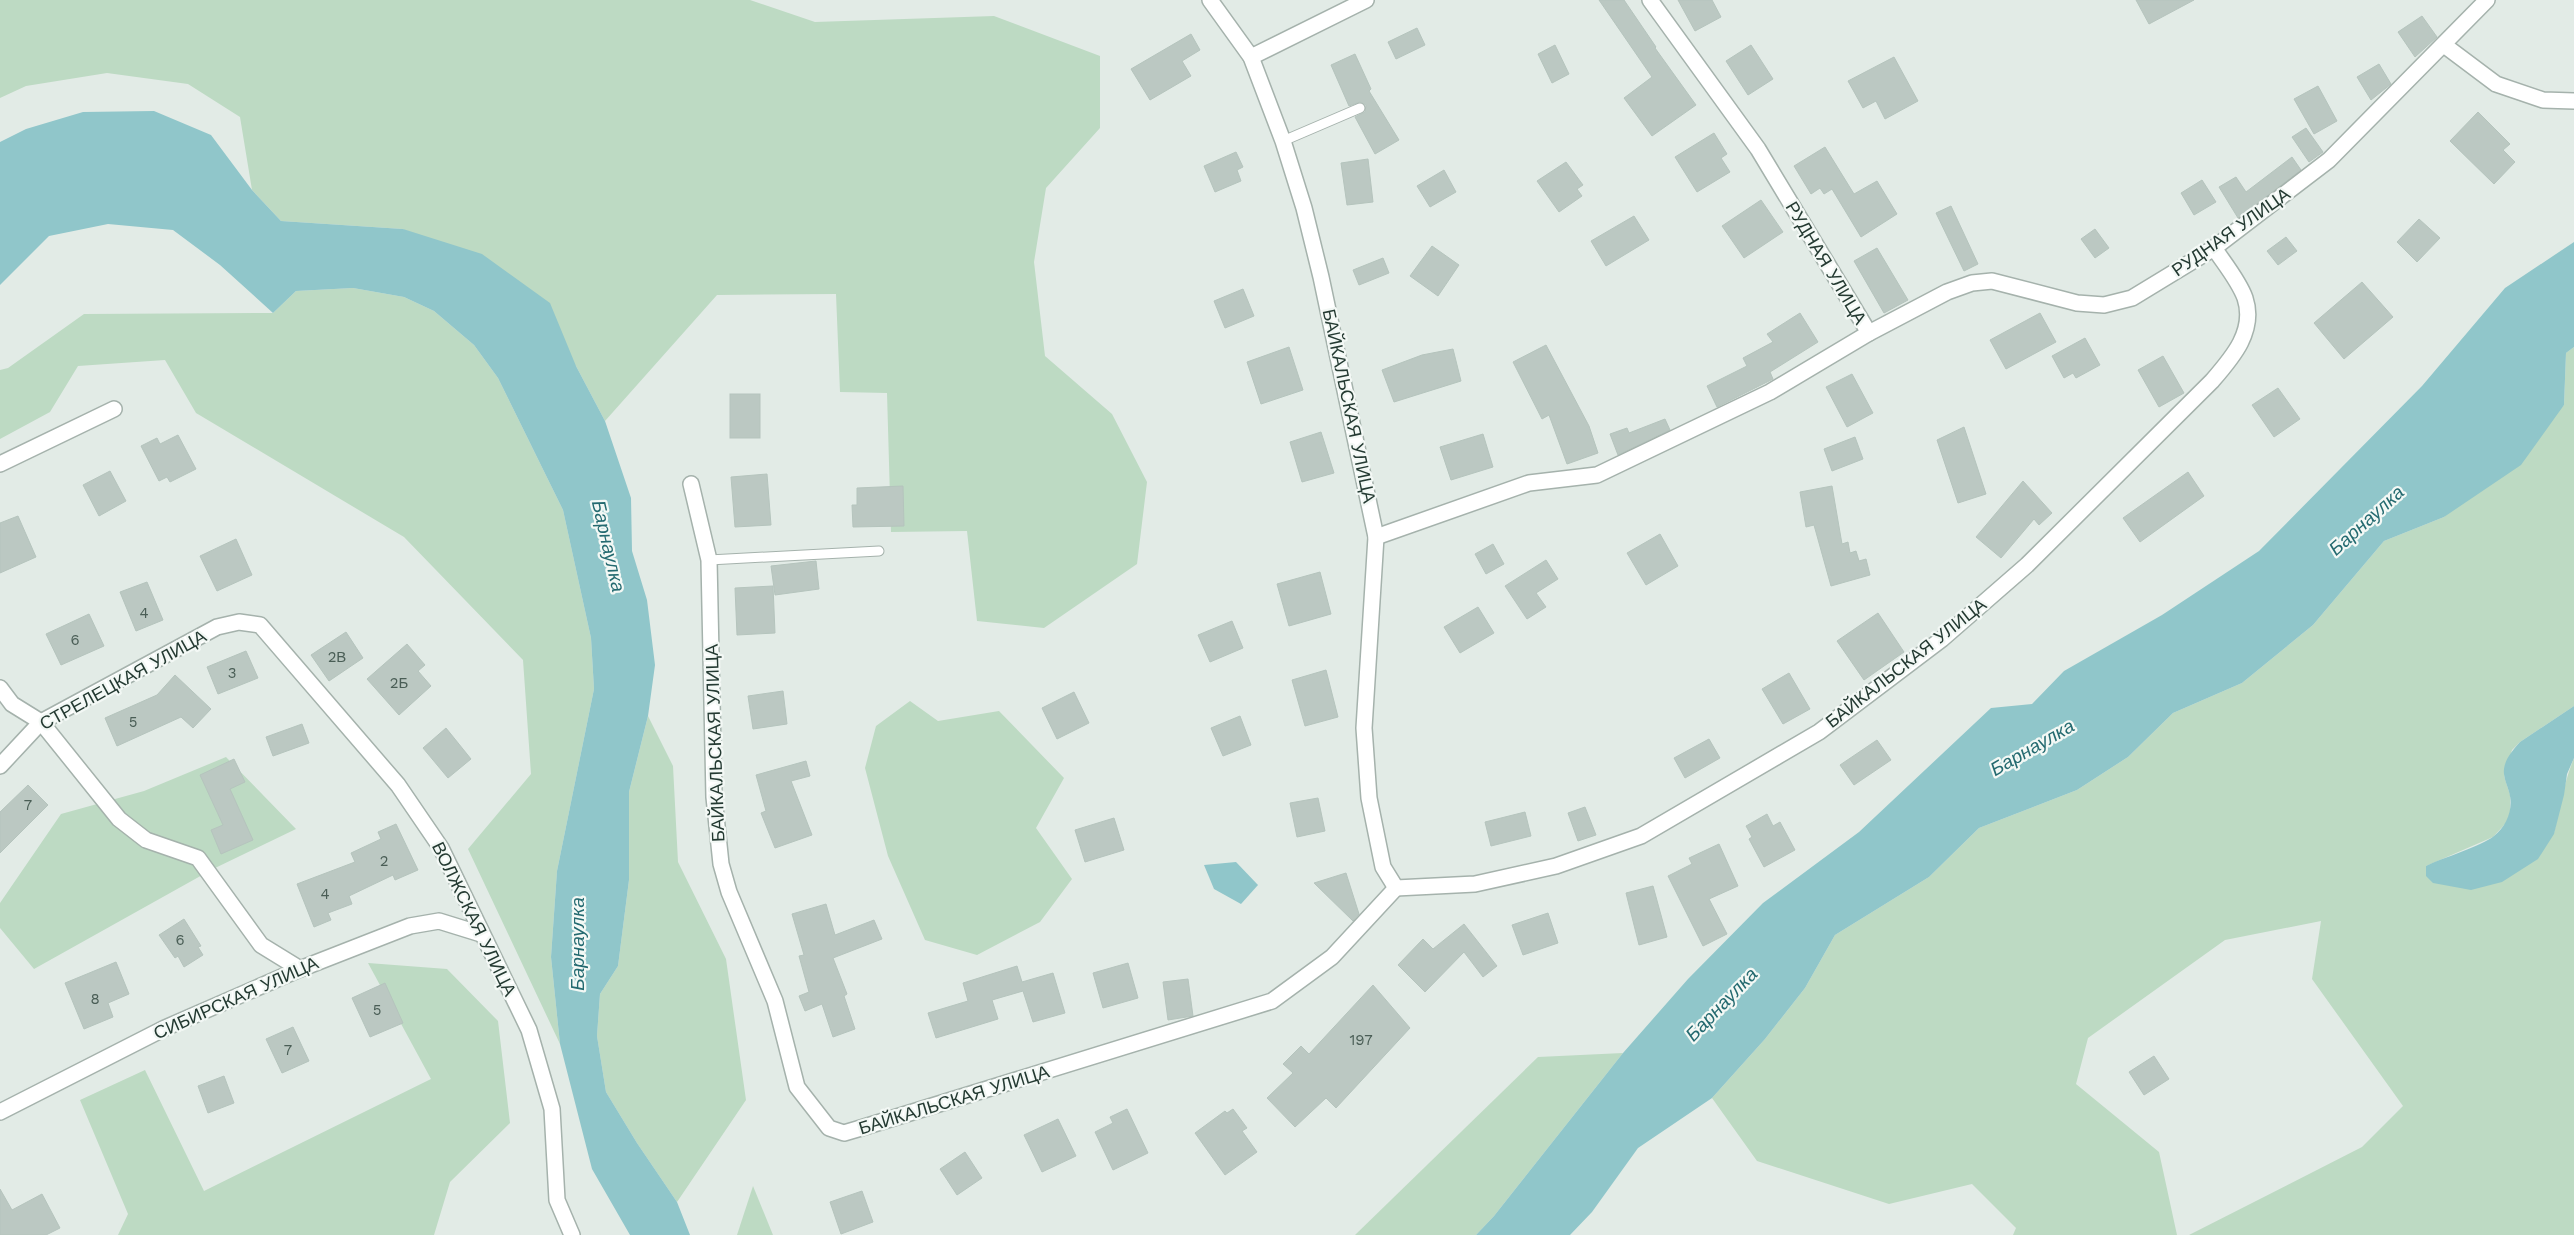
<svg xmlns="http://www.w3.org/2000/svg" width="2574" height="1235" font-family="'Work Sans',sans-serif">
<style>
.green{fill:#bddac3}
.water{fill:#90c6ca}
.building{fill:#bbc8c2;stroke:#b5c4bd}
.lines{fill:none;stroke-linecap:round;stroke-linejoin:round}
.service-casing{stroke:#a5b2ac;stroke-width:11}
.minor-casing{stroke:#a5b2ac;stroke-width:18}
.service{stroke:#fff;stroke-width:9}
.minor{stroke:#fff;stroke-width:15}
.labels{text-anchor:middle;stroke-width:4.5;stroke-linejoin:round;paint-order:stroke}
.number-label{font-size:15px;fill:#4a5e56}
.street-label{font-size:18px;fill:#243a32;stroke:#f3f8f5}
.water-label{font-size:19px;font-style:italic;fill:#246a70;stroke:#f3f8f5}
</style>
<rect width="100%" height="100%" fill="#e2ebe6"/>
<g class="green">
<path d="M0,0H750L815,22L994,16L1100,56V128L1046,188L1034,262L1045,356L1112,414L1147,482L1137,564L1044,628L977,621L967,531L891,532L887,393L840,392L836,294L717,295L605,421L576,366L403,229L281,221L252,190L240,117L188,84L107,73L26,86L0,98Z"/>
<path d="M353,288L404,297L434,311L474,345L498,378L563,510L591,638L594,689L557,871L551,957L560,1044L468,849L531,774L523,660L404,537L196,413L165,360L78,366L50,412L0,439V370L8,368L84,314L273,313L296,291Z"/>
<path d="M2574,347V706L2520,742L2512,750L2504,776L2510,795V814L2506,823L2493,837L2426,866L2554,833C2560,808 2564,782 2574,758V1235H2189L2362,1147L2403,1106L2312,979L2321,921L2225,940L2088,1038L2076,1084L2159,1152L2177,1235H2013L2016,1228L1972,1184L1889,1204L1757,1161L1712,1098L1765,1039L1805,988L1835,935L1929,877L1979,828L2077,790L2128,757L2173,713L2242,683L2313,625L2384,541L2444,517L2564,405L2566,353Z"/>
<path d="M910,701L938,721L999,711L1064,778L1036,828L1072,879L1040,922L977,955L925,940L888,856L865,768L876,726Z"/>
<path d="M648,716L673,766L678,862L726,959L746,1100L677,1202L637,1143L606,1092L597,1036L600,994L618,966L629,880V792Z"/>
<path d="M226,757L296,829L213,869L34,969L0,928V903L61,814L144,791Z"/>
<path d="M368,963L447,969L498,1021L510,1123L450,1182L434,1235H118L128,1214L80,1100L145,1070L204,1191L431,1079Z"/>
<path d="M1623,1053L1494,1216L1476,1235H1355L1538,1057Z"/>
<path d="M753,1186L773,1235H737Z"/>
</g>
<g class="water">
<path d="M154,111L211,135L252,190L281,221L403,229L482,254L550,303L576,366L605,421L631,498L632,551L647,600L655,665L648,716L629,792V880L618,966L600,994L597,1036L606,1092L637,1143L677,1202L690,1235H630L592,1169L560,1044L551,957L557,871L594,689L591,638L563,510L498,378L474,345L434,311L404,297L353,288L296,291L273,313L220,265L173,230L108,224L49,236L0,285V142L26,129L83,112Z"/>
<path d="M2574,242V347L2566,353L2564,405L2521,465L2444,517L2384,541L2313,625L2242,683L2173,713L2128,757L2077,790L1979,828L1929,877L1835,935L1805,988L1765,1039L1712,1098L1638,1148L1592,1212L1570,1235H1476L1494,1216L1623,1053L1688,979L1763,903L1859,832L1991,708L2032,704L2064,671L2162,615L2259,551L2422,386L2505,288Z"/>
<path d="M2574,706V758L2567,774L2564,795L2554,834L2538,859L2502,882L2471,890L2433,883L2426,876V866C2442,858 2482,846 2494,836C2507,826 2514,808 2509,792C2507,784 2503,777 2504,769C2505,759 2513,750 2520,742Z"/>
<path d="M1236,862L1258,885L1241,904L1214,889L1204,865Z"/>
</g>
<g class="building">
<path d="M1599,0H1624L1656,47L1655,48L1696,105L1652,136L1624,98L1652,77Z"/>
<path d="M1678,0H1712L1721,17L1695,31Z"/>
<path d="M2136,0H2194L2149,24Z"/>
<path d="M2422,16L2437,37L2415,57L2398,32Z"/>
<path d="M1417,28L1425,45L1396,59L1388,42Z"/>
<path d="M1191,34L1200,50L1182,61L1191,76L1150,100L1131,69Z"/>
<path d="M1555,45L1569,74L1552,83L1538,54Z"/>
<path d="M1751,45L1773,79L1748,95L1726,61Z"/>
<path d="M1355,54L1371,89L1369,91L1399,140L1375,154L1355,117L1365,112L1366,105L1360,102L1349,106L1331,65Z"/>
<path d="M1894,57L1918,101L1885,119L1876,101L1863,108L1848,81Z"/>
<path d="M2379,64L2391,84L2371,100L2357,77Z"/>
<path d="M2318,86L2337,121L2314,134L2294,99Z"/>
<path d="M2478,112L2510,144L2503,150L2515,162L2494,184L2450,141Z"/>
<path d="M2306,128L2323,152L2309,162L2292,137Z"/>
<path d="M1714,133L1727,154L1721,158L1730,172L1697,192L1675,157Z"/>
<path d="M1825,147L1854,194L1877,181L1897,214L1861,237L1832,189L1824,194L1820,188L1811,194L1794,166Z"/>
<path d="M1236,152L1243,167L1237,170L1241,181L1215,192L1204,166Z"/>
<path d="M2292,157L2301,170L2238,218L2219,187L2236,177L2246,192Z"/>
<path d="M1368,159L1373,202L1347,205L1341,163Z"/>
<path d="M1566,162L1583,185L1577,189L1582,196L1559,212L1537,181Z"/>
<path d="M1444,170L1456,192L1430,207L1417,186Z"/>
<path d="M2202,180L2216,202L2194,215L2181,193Z"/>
<path d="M1761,200L1783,232L1744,258L1722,226Z"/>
<path d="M1951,206L1978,264L1964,271L1936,213Z"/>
<path d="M1634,216L1649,240L1606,266L1591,241Z"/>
<path d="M2419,219L2440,238L2417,262L2397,242Z"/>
<path d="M2095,229L2109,248L2095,258L2081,239Z"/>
<path d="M2286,237L2297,251L2278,265L2267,251Z"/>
<path d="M1432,246L1459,265L1438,296L1410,276Z"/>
<path d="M1877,248L1908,300L1884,313L1854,261Z"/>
<path d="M1383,258L1389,273L1359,285L1353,270Z"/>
<path d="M2362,282L2393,317L2344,359L2314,323Z"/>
<path d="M1243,289L1254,316L1225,328L1214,301Z"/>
<path d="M1800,313L1818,342L1770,372L1773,379L1717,407L1707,386L1747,366L1743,358L1773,342L1767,334Z"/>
<path d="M2040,313L2056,342L2006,369L1990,340Z"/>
<path d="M2085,338L2100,365L2076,378L2073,373L2064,378L2052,356Z"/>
<path d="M1546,345L1589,426L1598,453L1567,464L1549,415L1542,419L1513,362Z"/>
<path d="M1289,347L1303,390L1261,404L1247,362Z"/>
<path d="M1453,349L1461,381L1394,402L1382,370L1422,355Z"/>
<path d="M2163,356L2184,393L2159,407L2138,370Z"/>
<path d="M1852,374L1873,413L1847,427L1826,387Z"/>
<path d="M2278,388L2300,419L2274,437L2252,405Z"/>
<rect x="730" y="394" width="30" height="44"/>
<path d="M1665,419L1670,430L1618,455L1610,434L1627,428L1629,433Z"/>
<path d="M1964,427L1986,494L1958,503L1937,440Z"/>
<path d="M1321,432L1334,473L1302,482L1290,442Z"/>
<path d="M1483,434L1493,467L1451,480L1440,447Z"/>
<path d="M178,435L196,469L170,482L167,477L159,481L141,446L157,438L160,444Z"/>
<path d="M1855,437L1863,459L1832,471L1824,449Z"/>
<path d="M110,471L126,501L99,516L83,485Z"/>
<path d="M2188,472L2204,496L2140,542L2123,518Z"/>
<path d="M767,474L771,525L735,527L731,477Z"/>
<path d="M2023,481L2052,513L2039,525L2034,519L2001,558L1976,537Z"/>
<path d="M903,486L904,526L853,527L852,505H857V488Z"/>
<path d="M1832,486L1842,544L1848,542L1850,553L1856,551L1859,561L1866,559L1870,575L1831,586L1814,525L1806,527L1800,492Z"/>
<path d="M18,516L36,557L0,573V523Z"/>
<path d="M1660,534L1678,566L1646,585L1627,553Z"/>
<path d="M236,539L252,575L217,591L200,556Z"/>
<path d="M1493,544L1504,564L1486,574L1475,554Z"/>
<path d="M1546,560L1558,579L1536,593L1546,607L1527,619L1505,586Z"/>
<path d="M816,561L819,589L775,595L771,566Z"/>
<path d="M1320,572L1331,614L1289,626L1277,584Z"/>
<path d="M147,582L163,620L136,631L120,592Z"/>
<path d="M773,586L775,633L737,635L735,588Z"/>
<path d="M1478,607L1494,633L1460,653L1444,627Z"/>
<path d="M1878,613L1904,652L1864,680L1837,641Z"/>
<path d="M89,614L104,646L61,665L46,634Z"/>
<path d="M1232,621L1243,648L1210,662L1198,635Z"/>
<path d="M346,632L363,658L329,681L311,655Z"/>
<path d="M407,644L425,665L418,671L431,686L399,715L367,679Z"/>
<path d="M246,651L258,678L218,694L207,667Z"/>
<path d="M1326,670L1338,717L1305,726L1292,680Z"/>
<path d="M1789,673L1810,709L1783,724L1762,689Z"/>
<path d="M175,675L211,709L193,728L181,717L117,746L105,718L157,695Z"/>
<path d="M783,691L787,724L753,729L748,696Z"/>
<path d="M1074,692L1089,723L1057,739L1042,708Z"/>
<path d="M1240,716L1251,745L1223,756L1211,728Z"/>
<path d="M302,724L309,743L273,756L266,737Z"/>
<path d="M446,728L471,759L448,778L423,748Z"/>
<path d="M1709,739L1720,758L1685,778L1674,758Z"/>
<path d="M1877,740L1891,760L1854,785L1840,765Z"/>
<path d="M234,759L245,782L230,789L253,840L221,854L211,830L223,825L200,775Z"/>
<path d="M806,761L810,776L791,781L812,835L775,848L761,813L766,811L756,775Z"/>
<path d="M28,785L48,805L0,853V812Z"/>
<path d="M1318,798L1325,831L1297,837L1290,803Z"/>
<path d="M1585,807L1596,835L1578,841L1568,813Z"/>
<path d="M1525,812L1531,836L1491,846L1485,822Z"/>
<path d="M1767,814L1773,826L1780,822L1795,850L1764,867L1749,839L1752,837L1746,826Z"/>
<path d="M1114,818L1124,850L1085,862L1075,830Z"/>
<path d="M396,824L418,870L395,880L393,875L349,896L352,904L328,913L331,920L314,927L297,884L355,862L351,853L381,839L378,832Z"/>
<path d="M1719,844L1738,886L1709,899L1727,934L1703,946L1668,876L1692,864L1689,858Z"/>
<path d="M1346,873L1359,914L1353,921L1314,883Z"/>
<path d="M1653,886L1667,937L1639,945L1626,893Z"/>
<path d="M826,904L835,935L874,920L882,939L833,958L847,994L844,996L855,1029L833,1037L822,1004L805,1011L799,996L809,992L799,956L804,955L792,914Z"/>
<path d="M1548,913L1558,943L1523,955L1512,925Z"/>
<path d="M184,919L201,946L198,947L203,955L184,967L178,956L175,958L159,935Z"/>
<path d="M1464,924L1497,966L1483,977L1464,952L1425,992L1398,965L1423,939L1433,949Z"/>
<path d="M116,962L129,994L108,1003L113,1017L84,1029L65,983Z"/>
<path d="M1128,963L1138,998L1103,1008L1093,973Z"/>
<path d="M1017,966L1022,982L1053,973L1065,1013L1033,1022L1023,991L992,1000L998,1019L936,1038L928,1013L968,1001L963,983Z"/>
<path d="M1188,979L1193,1016L1168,1020L1163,982Z"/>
<path d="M385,983L403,1023L370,1037L352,998Z"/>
<path d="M1373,985L1410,1028L1336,1108L1326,1098L1295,1127L1267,1098L1293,1073L1283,1064L1301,1046L1309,1054Z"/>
<path d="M293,1027L309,1061L282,1073L266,1039Z"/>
<path d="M2154,1056L2169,1079L2144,1095L2129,1072Z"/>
<path d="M224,1076L234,1103L208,1113L198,1086Z"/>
<path d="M1127,1109L1148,1153L1113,1170L1095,1132L1113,1123L1110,1117Z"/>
<path d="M1233,1109L1247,1128L1242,1131L1257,1152L1225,1175L1195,1133L1225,1111L1227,1113Z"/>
<path d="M1058,1119L1076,1156L1042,1172L1024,1135Z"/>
<path d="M965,1152L982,1178L957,1195L940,1169Z"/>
<path d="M0,1189L12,1210L42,1194L60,1228L46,1235H0Z"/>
<path d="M862,1191L873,1222L841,1234L830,1202Z"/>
</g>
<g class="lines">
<defs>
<g id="service">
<path d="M1283,141L1360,108"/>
<path d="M709,560L879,551"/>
</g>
<g id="minor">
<path d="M1210,0L1251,57L1283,141L1304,208L1321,277L1376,537L1364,728L1369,798L1383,867L1396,888L1475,884L1556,866L1641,836L1819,732L1942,639L2027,565L2212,381C2232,358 2256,331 2245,298C2239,281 2224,263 2214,248"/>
<path d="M1650,0L1758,149L1869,333"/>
<path d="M2444,45L2496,84L2543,100L2574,101"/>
<path d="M1251,57L1366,0"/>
<path d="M0,464L114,409"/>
<path d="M691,484L709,560L714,797L721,864L729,892L775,1001L797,1087L829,1128L844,1133L861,1128L1272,1001L1332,957L1396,888"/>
<path d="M1376,537L1529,483L1597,475L1770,392L1869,333L1947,292L1972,283L1992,281L2077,303L2104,305L2132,298L2214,248L2329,160L2487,0"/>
<path d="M0,688L12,704L41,722L119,819L146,840L198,858L261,945L300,969"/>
<path d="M0,766L41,722L217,627L239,622L260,625L398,785L441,848L529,1030L552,1109L557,1200L572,1235"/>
<path d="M0,1112L165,1028L300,969L410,926L439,921L481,934"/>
</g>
</defs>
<use href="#service" class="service-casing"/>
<use href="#minor" class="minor-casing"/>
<use href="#service" class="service"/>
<use href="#minor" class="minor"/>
</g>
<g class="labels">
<g class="number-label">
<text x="144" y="618">4</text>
<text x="75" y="645">6</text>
<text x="337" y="662">2В</text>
<text x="232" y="678">3</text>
<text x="399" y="688">2Б</text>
<text x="133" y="727">5</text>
<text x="28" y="810">7</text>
<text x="384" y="866">2</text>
<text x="325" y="899">4</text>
<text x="180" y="945">6</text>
<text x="95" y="1004">8</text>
<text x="377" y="1015">5</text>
<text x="1361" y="1045">197</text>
<text x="288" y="1055">7</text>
</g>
<g class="street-label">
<text transform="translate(2231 232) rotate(-35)" y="6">РУДНАЯ УЛИЦА</text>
<text transform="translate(1826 263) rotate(59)" y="6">РУДНАЯ УЛИЦА</text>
<text transform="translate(1349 406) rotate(78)" y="6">БАЙКАЛЬСКАЯ УЛИЦА</text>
<text transform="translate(1906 663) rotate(-38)" y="6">БАЙКАЛЬСКАЯ УЛИЦА</text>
<text transform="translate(123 680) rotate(-29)" y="6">СТРЕЛЕЦКАЯ УЛИЦА</text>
<text transform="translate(715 743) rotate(-92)" y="6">БАЙКАЛЬСКАЯ УЛИЦА</text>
<text transform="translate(474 919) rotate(64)" y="6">ВОЛЖСКАЯ УЛИЦА</text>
<text transform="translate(236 998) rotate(-24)" y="6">СИБИРСКАЯ УЛИЦА</text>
<text transform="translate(954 1100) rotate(-17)" y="6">БАЙКАЛЬСКАЯ УЛИЦА</text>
</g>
<g class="water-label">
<text transform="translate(2366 520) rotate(-42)" y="7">Барнаулка</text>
<text transform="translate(609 546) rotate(77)" y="7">Барнаулка</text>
<text transform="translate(2032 747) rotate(-30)" y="7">Барнаулка</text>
<text transform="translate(577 944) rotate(-90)" y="7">Барнаулка</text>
<text transform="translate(1721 1004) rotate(-46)" y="7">Барнаулка</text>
</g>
</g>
</svg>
